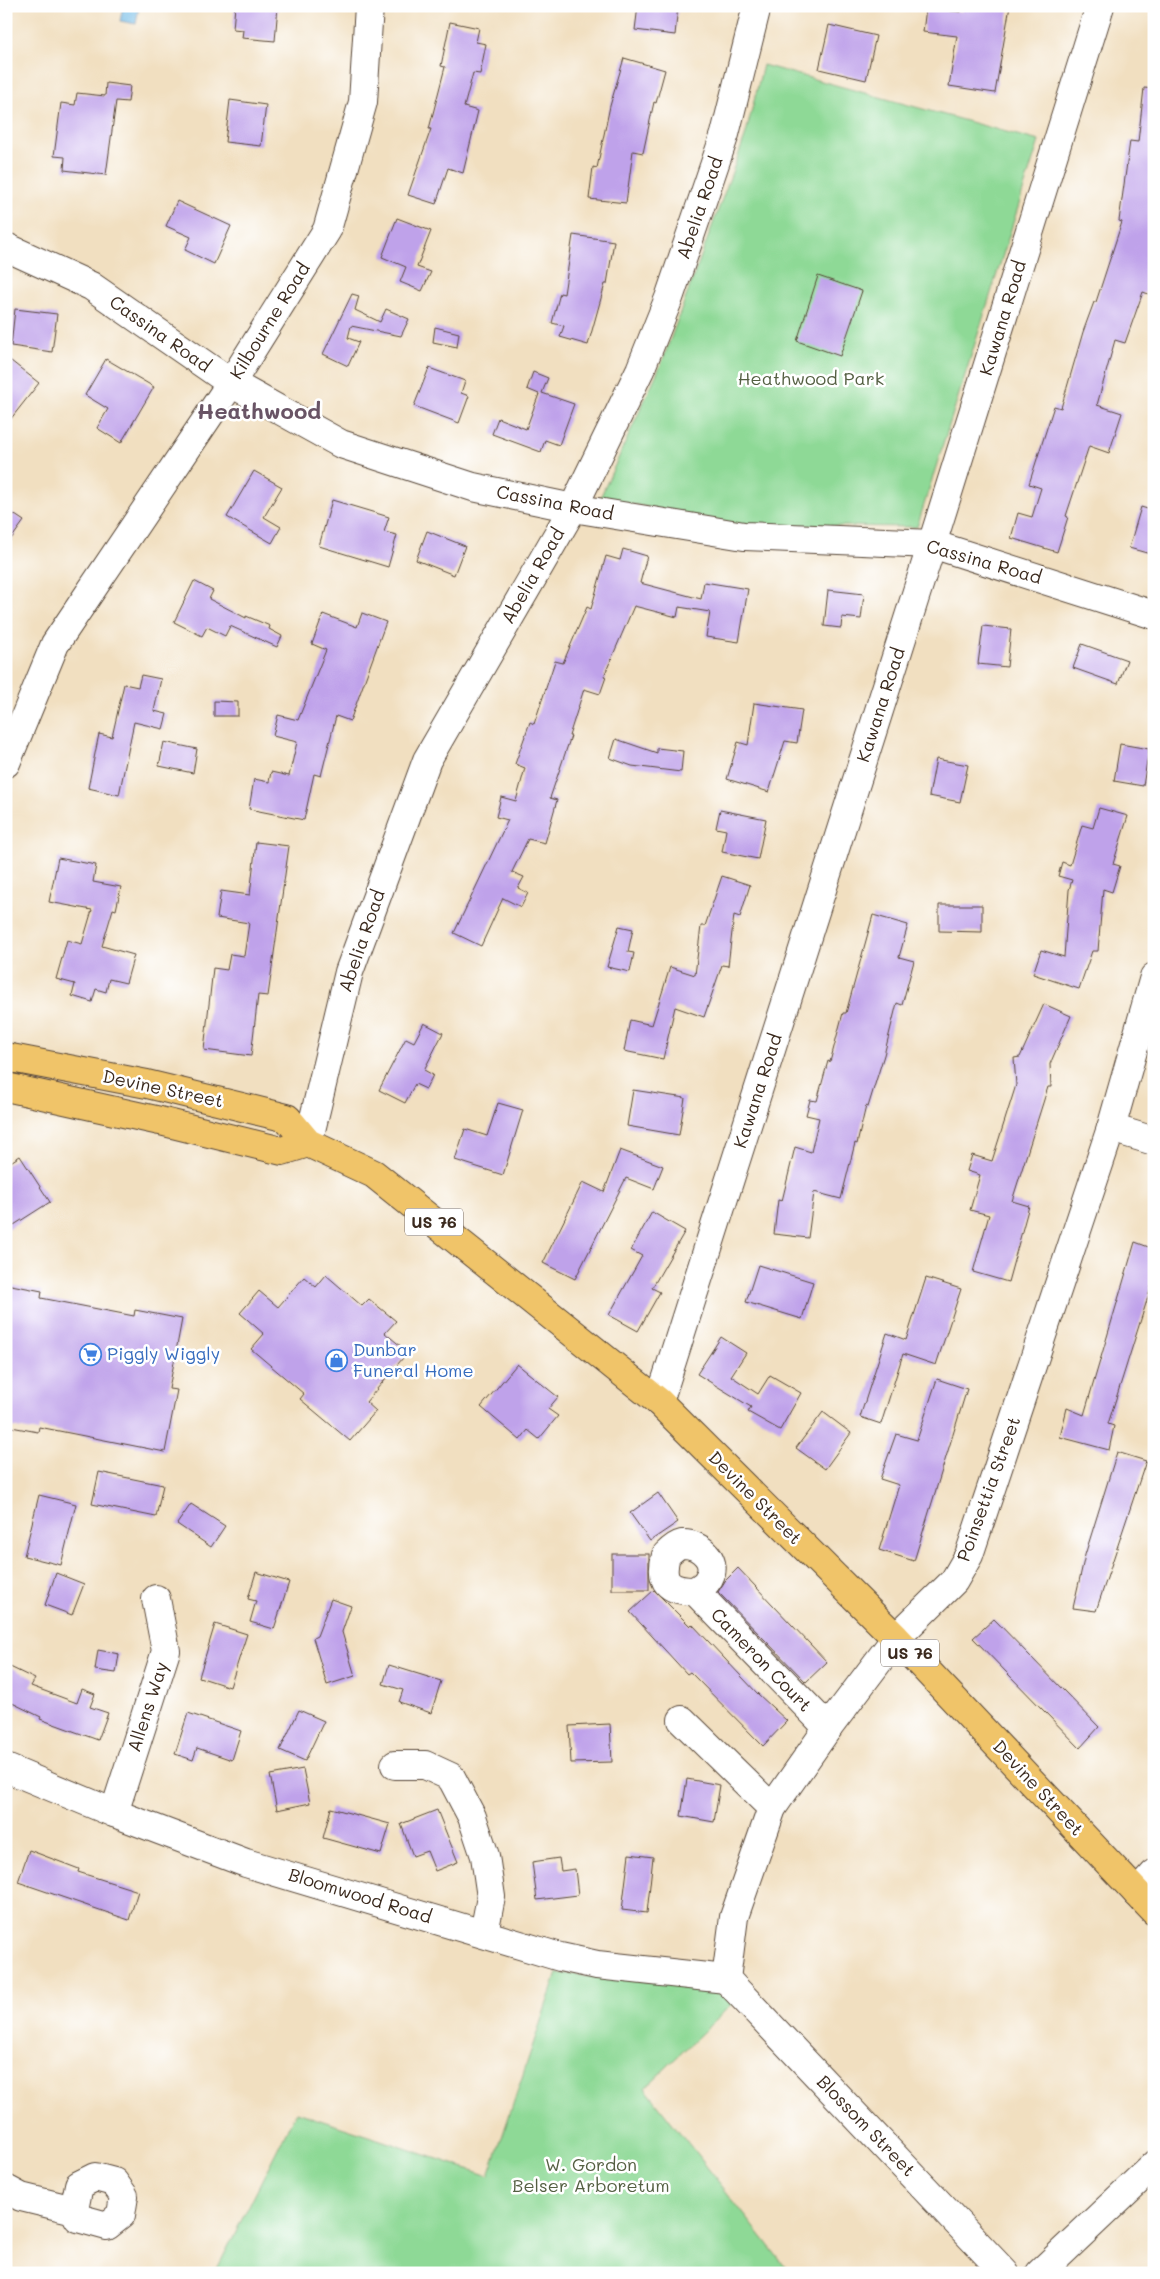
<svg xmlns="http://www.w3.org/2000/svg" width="1160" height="2279" font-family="Mali,sans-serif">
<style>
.green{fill:#8ed996;stroke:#64825a}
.water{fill:#6bb7e4;stroke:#537081}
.building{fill:#bfa2ea}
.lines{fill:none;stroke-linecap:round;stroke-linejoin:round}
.minor-casing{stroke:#564536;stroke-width:30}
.major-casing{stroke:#564536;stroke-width:30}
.minor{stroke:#fff;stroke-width:28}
.major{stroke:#f0c469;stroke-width:28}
.labels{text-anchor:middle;stroke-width:5;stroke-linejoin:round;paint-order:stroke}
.shield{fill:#fff;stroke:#766a62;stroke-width:1}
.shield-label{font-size:16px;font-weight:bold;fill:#3b2a1e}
.street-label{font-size:18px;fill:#3b2a1e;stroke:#fff}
.park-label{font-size:18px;fill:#545f42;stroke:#fff}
.shop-label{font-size:18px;fill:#366cbe;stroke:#fff;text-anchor:start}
.district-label{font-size:22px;font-weight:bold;fill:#695465;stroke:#fff}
</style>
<rect width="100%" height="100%" fill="#fff"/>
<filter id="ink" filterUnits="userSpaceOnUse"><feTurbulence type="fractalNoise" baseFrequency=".02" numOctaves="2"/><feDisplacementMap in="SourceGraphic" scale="10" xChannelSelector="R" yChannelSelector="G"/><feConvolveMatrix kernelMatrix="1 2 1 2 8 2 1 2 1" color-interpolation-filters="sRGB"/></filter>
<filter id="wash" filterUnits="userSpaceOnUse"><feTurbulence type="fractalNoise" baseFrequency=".0096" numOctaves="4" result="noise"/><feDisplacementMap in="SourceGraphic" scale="20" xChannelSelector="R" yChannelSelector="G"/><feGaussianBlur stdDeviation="1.12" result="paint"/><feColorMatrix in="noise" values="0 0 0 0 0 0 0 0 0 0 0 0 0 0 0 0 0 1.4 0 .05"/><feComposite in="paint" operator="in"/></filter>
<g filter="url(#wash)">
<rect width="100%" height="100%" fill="#f1dfc0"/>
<g class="green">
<path d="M763,65L1039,141L917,527L742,525L600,498L662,362L745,137Z"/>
<path d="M557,1973L706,1986L733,2003L645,2088L790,2273H215L296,2112L489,2176Z"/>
</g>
<path class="water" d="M123,6H139L136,24L120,21Z"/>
<g id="blocks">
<g class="building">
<path d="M235,6H278L275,41L242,38L243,30L233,29Z"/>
<path d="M638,6H678L675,35L635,30Z"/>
<path d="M962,6H1010L995,93L949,86L957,36L923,32L926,8L961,12Z"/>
<path d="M450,22L479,28L476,42L486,44L480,74L473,73L464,107L478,111L463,173L448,168L436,204L408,195L431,129H429L445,67L441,66Z"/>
<path d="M829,25L876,36L866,80L819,69Z"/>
<path d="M624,58L665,70L656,103L654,102L643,153L633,151L626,203L589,199L593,167L597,168L610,106Z"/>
<path d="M106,83L130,86L128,102L116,101L106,175L64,170L65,157L54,156L61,103L75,105L77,93L105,96Z"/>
<path d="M1144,88L1154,89V296L1143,292L1125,343L1115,340L1097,405L1122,413L1109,453L1089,446L1066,516L1068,517L1057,552L1011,538L1018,513L1032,517L1041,488L1029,484L1054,406L1061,408L1083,332L1094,302H1096L1122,222L1119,221L1130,141L1138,142Z"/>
<path d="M230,100L266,105L261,146L225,142Z"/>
<path d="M177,201L231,226L214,264L185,250L191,237L166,226Z"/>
<path d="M397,218L431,231L417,267L431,272L422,291L400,282L406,267L382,257Z"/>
<path d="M573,235L614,241L607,284H605L588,345L560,337L564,326L552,323L560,293L564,294Z"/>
<path d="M818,276L862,291L840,356L797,341Z"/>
<path d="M352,294L359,296L355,310L380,322L386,309L409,319L401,336L351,326L348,338L359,342L348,366L323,354Z"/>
<path d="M15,309L57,314L52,352L11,346Z"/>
<path d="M435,327L459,333L457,347L433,342Z"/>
<path d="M6,357L39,383L6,425Z"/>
<path d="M106,359L154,387L121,443L97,428L108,409L85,395Z"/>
<path d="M429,368L465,381L461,393L469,396L459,423L414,406Z"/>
<path d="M533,372L548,378L542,393L574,404L559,445L545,440L541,452L492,434L498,418L526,429L539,394L527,389Z"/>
<path d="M254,471L282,487L264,517L281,527L272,543L227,517Z"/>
<path d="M332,500L389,517L384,532L397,535L388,567L319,546Z"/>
<path d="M1141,507L1154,511V555L1129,548Z"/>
<path d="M6,509L24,521L6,546Z"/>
<path d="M427,531L465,546L454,575L416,560Z"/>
<path d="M623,549L647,556L640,583L701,599L704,582L748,589L739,642L706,637L710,612L679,607L677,617L634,606L604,676L606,677L600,694L584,689L569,736H571L550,798L557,800L545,843L528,839L512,872L524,877L518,888L528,893L521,907L503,898L481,946L454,933L508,820L496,817L501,797L516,801L525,768L515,764L530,722L534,724L555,661L563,663L587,607L591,609L606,556L620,560Z"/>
<path d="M194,581L213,591L209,599L246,618V616L270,626L269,629L282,636L277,647L230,626L225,636L207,627L202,636L174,622Z"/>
<path d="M828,590L864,594L861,619L842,617L841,628L824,626Z"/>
<path d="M362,613L386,622L350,721L336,716L321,776L314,774L304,820L249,809L254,779L269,782L271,772L289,776L297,742L273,736L278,715L298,720L326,650L312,644L323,614L357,627Z"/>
<path d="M983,626L1011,629L1007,667L978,664Z"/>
<path d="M1082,644L1127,660L1118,684L1073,668Z"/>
<path d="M141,675L161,679L154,711L167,714L163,729L134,722L119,795L88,788L99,734L112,737L124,684L138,687Z"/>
<path d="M214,701L238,702V716H214Z"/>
<path d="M754,703L802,710L797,743L785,741L769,792L727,779L738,742L748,745Z"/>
<path d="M616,739L657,753V748L683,751L681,772L632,766L610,758Z"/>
<path d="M164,742L197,749L193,773L159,766Z"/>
<path d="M1120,744L1149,749L1143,786L1114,781Z"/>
<path d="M936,759L968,765L960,802L929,796Z"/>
<path d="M1099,808L1128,816L1113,864L1120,866L1112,892L1103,889L1098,951H1092L1079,989L1033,974L1041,950L1064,957L1069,890L1072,880L1058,876L1062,862L1070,865L1082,825L1093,828Z"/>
<path d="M720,810L766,819L758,859L722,852L726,830L716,828Z"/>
<path d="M256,842L289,846L268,996L258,995L251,1056L204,1050L213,968L227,970L230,954L244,956L249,923L217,918L221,891L250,895Z"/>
<path d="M58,858L96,865L93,882L121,887L116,910L113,909L102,946L134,955L126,983L109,979L106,992L96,989L92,1002L72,996L75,984L56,979L67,940L82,944L92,910L49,902Z"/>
<path d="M722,876L750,885L740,917L734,915L728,966L722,965L704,1017L675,1007L663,1059L624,1051L630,1020L652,1025L670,967L695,975L701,926H705Z"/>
<path d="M939,905H982V932L939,931Z"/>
<path d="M873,915L908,925L899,957L914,961L902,1005L897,1003L884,1055L868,1107L866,1106L857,1144L855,1143L841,1199L814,1192L808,1238L774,1234L778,1200L782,1201L795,1147L811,1152L819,1118L806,1115L810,1100L817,1101L828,1061L830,1062L843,1013H846Z"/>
<path d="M619,926L633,929L628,952L634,953L630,972L607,967Z"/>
<path d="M1044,1004L1071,1016L1050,1064L1051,1087H1048L1012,1201L1029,1206L1008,1282L973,1272L989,1215L970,1210L980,1175L967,1171L972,1155L992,1161L1016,1085L1014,1058L1020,1057Z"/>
<path d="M424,1023L443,1033L424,1070L433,1075L426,1089L415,1084L405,1103L379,1090L406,1038L414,1042Z"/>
<path d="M633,1090L685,1098L679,1135L627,1126Z"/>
<path d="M498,1103L523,1110L503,1175L455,1160L465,1129L487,1136Z"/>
<path d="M620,1150L663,1166L654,1189L626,1178L575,1279L543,1263L583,1182L604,1192Z"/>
<path d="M20,1156L50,1202L6,1230V1165Z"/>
<path d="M652,1212L685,1231L652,1288L660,1292L638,1331L609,1315L642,1256L631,1250Z"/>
<path d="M1135,1242L1154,1249V1278L1108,1424L1114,1426L1109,1450L1060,1437L1067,1408L1084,1415Z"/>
<path d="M758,1265L813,1282L802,1319L746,1302Z"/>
<path d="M326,1275L362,1306L369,1299L396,1321L385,1333L408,1352L366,1402L376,1411L350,1441L300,1399L304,1394L251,1349L264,1334L240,1313L259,1291L278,1307L304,1277L316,1287Z"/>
<path d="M926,1278L961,1289L936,1365L903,1354L881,1424L860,1417L887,1333L906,1340Z"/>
<path d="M6,1284L42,1291L41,1298L134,1316L135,1310L182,1319L169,1389L177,1390L165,1452L39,1427L38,1432L6,1426Z"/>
<path d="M721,1337L746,1353L731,1376L758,1394L770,1375L801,1393L780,1430L748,1412L751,1407L697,1374Z"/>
<path d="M517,1364L558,1397L548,1409L558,1416L539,1439L528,1430L520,1440L481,1407Z"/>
<path d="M937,1379L967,1389L914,1561L879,1550L899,1485L880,1479L896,1434L917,1440Z"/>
<path d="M823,1412L851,1433L825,1469L796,1448Z"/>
<path d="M1117,1452L1146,1461L1096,1611L1073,1608L1085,1555Z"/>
<path d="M99,1472L163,1485L156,1517L92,1504Z"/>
<path d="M658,1493L678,1522L650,1541L630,1513Z"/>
<path d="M39,1495L76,1504L61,1565L24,1556Z"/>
<path d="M191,1504L225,1526L211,1547L177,1524Z"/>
<rect x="612" y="1554" width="37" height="36"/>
<path d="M738,1568L827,1662L806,1682L718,1592L725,1581Z"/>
<path d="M256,1572L289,1582L274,1629L250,1622L256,1601L248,1599Z"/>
<path d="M56,1573L84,1584L72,1615L45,1605Z"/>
<path d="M654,1590L690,1626L692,1624L758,1694L787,1721L763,1746L690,1672L687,1674L630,1612Z"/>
<path d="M331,1599L351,1606L342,1632L355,1676L327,1685L313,1638L317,1636Z"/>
<path d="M994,1619L1099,1727L1080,1748L973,1638Z"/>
<path d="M215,1624L247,1634L230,1687L199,1677Z"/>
<path d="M98,1650L119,1654L116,1673L95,1670Z"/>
<path d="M6,1665L35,1679L31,1686L77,1703L82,1689L95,1694L90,1707L108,1713L98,1740L40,1719L41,1717L6,1700Z"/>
<path d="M389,1665L441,1681L431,1713L399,1702L403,1690L383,1684Z"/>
<path d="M299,1710L324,1721L305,1761L280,1750Z"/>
<path d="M188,1713L241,1731L232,1760L197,1748L193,1760L175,1754Z"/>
<path d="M610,1724L612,1762L571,1763L569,1726Z"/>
<path d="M303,1769L310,1803L277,1810L270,1775Z"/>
<path d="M687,1779L720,1785L714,1822L681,1816Z"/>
<path d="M331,1808L390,1824L381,1854L323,1838Z"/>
<path d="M437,1810L458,1862L435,1871L427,1851L413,1856L401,1824Z"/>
<path d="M29,1850L79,1869L78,1872L138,1891L129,1920L18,1882Z"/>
<path d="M629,1854L653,1857L647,1913L622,1910Z"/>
<path d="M559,1858L561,1871L575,1869L578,1895L537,1900L532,1862Z"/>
</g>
</g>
</g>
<g filter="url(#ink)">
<use href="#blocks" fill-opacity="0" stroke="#564536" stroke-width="1"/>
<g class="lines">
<defs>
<g id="minor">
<path d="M6,247L91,286L231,383L341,444L473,487L573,508L744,536L932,544L1154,615"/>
<path d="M6,763L55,644L231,383L327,230L363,102L369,6"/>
<path d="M1111,1128L1154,1141"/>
<path d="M308,1143L349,972L427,760L573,508L640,370L669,298L725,134L757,6"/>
<path d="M659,1402L932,544L1100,6"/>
<path d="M695,1591C699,1588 705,1585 707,1581C721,1563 701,1543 682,1544C677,1545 670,1551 666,1555C659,1582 668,1591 695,1591L828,1728"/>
<path d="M682,1720L772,1808"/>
<path d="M395,1765H425L451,1777L472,1817L485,1856L491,1897L484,1933"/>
<path d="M6,1768L114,1813L246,1863L560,1957L597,1965L726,1979"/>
<path d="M114,1813L166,1651L156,1599"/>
<path d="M1137,1893L1154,1874"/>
<path d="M726,1979L734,1917L772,1808L828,1728L896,1638L954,1581L969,1555L1111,1128L1154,977"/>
<path d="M726,1979L1005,2273"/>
<path d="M6,2189L21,2197L74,2210L78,2218L107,2226L121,2215L124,2196L114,2182L95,2177L79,2185L74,2210"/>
<path d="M1040,2273L1154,2165"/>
</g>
<g id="major">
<path d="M6,1057L147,1084L287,1118L308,1143L374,1174L659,1402L896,1638L1154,1911"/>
<path d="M6,1087L160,1121L282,1151L308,1143"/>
</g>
</defs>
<use href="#minor" class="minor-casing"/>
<use href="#major" class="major-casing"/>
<use href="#minor" class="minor"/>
<use href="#major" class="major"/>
</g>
</g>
<defs>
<symbol id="supermarket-ring" viewBox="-11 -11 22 22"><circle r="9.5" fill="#fff" stroke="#3f7fe0" stroke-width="1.5"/><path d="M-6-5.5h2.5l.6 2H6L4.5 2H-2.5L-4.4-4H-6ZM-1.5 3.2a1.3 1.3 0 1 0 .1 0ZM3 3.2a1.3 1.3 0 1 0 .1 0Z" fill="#3f7fe0"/></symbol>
<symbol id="shop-ring" viewBox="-11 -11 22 22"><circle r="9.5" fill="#fff" stroke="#3f7fe0" stroke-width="1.5"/><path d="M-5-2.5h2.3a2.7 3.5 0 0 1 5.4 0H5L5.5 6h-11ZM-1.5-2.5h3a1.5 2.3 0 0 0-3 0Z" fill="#3f7fe0"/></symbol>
</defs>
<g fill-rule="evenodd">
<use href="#supermarket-ring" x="78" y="1342" width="25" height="25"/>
<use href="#shop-ring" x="324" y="1348" width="25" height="25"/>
</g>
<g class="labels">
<g class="shield">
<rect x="405" y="1208.5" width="58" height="27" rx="4"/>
<rect x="881" y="1639.5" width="58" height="27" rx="4"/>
</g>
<g class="shield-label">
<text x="434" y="1228">US 76</text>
<text x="910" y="1659">US 76</text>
</g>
<g class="street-label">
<text transform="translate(700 208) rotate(-71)" y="6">Abelia Road</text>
<text transform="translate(1003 318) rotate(-73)" y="6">Kawana Road</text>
<text transform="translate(270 321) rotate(-58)" y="6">Kilbourne Road</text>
<text transform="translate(160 334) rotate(35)" y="6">Cassina Road</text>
<text transform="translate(555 503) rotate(11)" y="6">Cassina Road</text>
<text transform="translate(984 562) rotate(16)" y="6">Cassina Road</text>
<text transform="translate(533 576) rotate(-60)" y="6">Abelia Road</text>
<text transform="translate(881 705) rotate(-72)" y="6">Kawana Road</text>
<text transform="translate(362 941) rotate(-71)" y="6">Abelia Road</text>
<text transform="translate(163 1089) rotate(12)" y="6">Devine Street</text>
<text transform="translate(758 1091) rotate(-72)" y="6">Kawana Road</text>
<text transform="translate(989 1489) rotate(-70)" y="6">Poinsettia Street</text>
<text transform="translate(755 1498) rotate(45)" y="6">Devine Street</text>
<text transform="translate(761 1660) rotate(46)" y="6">Cameron Court</text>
<text transform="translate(148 1707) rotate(-72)" y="6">Allens Way</text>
<text transform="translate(1038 1788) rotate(47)" y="6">Devine Street</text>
<text transform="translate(360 1896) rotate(17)" y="6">Bloomwood Road</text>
<text transform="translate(866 2126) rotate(46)" y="6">Blossom Street</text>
</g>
<g class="park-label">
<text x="811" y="385">Heathwood Park</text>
<text x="591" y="2171">W. Gordon<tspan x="591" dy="21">Belser Arboretum</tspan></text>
</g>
<g class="shop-label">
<text x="353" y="1356">Dunbar<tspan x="353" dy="21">Funeral Home</tspan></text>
<text x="107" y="1360">Piggly Wiggly</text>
</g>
<g class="district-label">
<text x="259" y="419">Heathwood</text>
</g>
</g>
<rect width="1160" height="2279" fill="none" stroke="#fff" stroke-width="25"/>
</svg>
